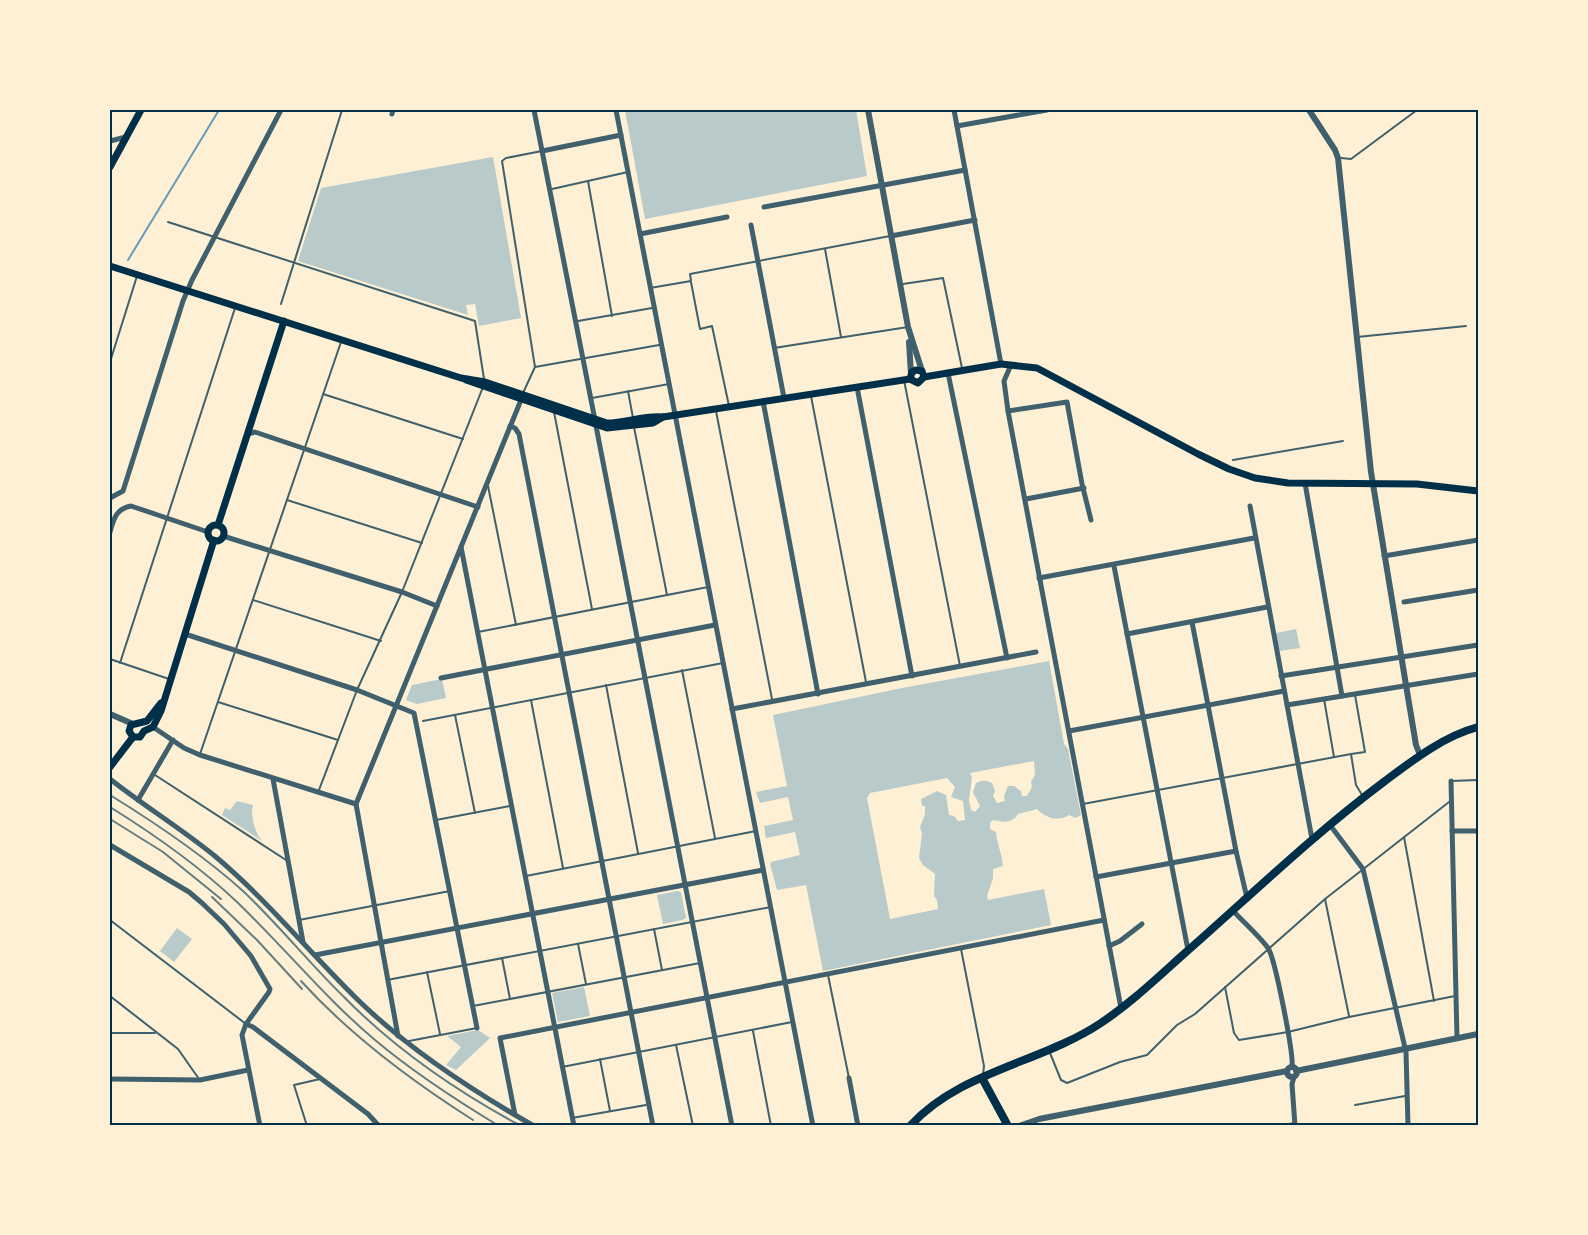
<svg xmlns="http://www.w3.org/2000/svg" width="1588" height="1235" font-family="Rubik,sans-serif">
<style>
.green{fill:#b9caca;fill-rule:evenodd}
.lines{fill:none;stroke-linecap:round;stroke-linejoin:round}
.stream{stroke:#669bbc;stroke-width:2}
.service{stroke:#3f606c;stroke-width:2}
.minor{stroke:#3f606c;stroke-width:5}
.tertiary{stroke:#3f606c;stroke-width:6}
.secondary{stroke:#003049;stroke-width:7}
.primary{stroke:#003049;stroke-width:8}
.trunk{stroke:#003049;stroke-width:8}
.rail{stroke:#657d81;stroke-width:2}
.neatline{fill:none;stroke:#003049;stroke-width:2}
</style>
<rect width="100%" height="100%" fill="#fdf0d5"/>
<g class="green">
<path d="M625,110H856L867,176L645,219Z"/>
<path d="M493,157L521,318L479,326L475,304L466,305L468,315L298,261L321,188Z"/>
<path d="M1296,629L1300,648L1279,651L1276,633Z"/>
<path d="M1049,661L1064,744L1068,749L1081,815L1076,818L1069,815C1059,822 1045,818 1037,809L1018,814C1012,824 1002,822 993,820L990,823V829L996,832C997,844 1002,854 1003,866L993,869V878L987,896L988,900L1044,889L1051,925L823,971L806,885L777,890L770,864L771,862L800,855L795,832L766,838L764,826L793,820L788,797L760,803L756,792L787,786L773,715L902,688ZM1034,761L1035,775L1031,782L1032,787L1027,796H1022L1021,791L1014,786H1008L1004,796L1005,801L997,803L993,796L995,791L992,783C986,780 982,780 976,783L973,792L980,806L975,812L971,810L969,800L972,777L970,773ZM947,778L955,787L951,797L963,801L965,820L958,821L954,816L949,815L946,795L937,791L921,799L922,806H925V814L920,827L922,834L919,858L923,865L935,874L934,896L937,900L938,909L890,919L867,798L870,793Z"/>
<path d="M442,679L446,698L417,704L406,700L412,685Z"/>
<path d="M237,801L253,805C250,817 255,832 262,841L222,815L225,808L230,810Z"/>
<path d="M677,891L681,892L686,918L682,920L663,924L657,895Z"/>
<path d="M177,928L192,939L174,962L160,951Z"/>
<path d="M584,987L590,1016L558,1022L552,993Z"/>
<path d="M478,1030L490,1038L456,1070L446,1065L461,1047L447,1036Z"/>
</g>
<g class="lines">
<path class="stream" d="M128,260L219,110"/>
<g class="service">
<path d="M1341,158L1351,159L1417,110"/>
<path d="M588,181L612,316"/>
<path d="M552,189L628,172"/>
<path d="M168,222L475,321L484,379"/>
<path d="M825,249L841,337"/>
<path d="M691,282L700,329L712,326L729,406"/>
<path d="M903,284L943,278L962,368"/>
<path d="M650,288L691,281L690,274L890,236"/>
<path d="M281,304L342,110"/>
<path d="M578,321L652,308"/>
<path d="M1357,337L1466,326"/>
<path d="M774,348L908,327"/>
<path d="M110,362L137,276"/>
<path d="M535,367L659,345"/>
<path d="M904,380L960,666"/>
<path d="M628,391L633,418"/>
<path d="M523,393L535,367L502,161L506,158L542,151"/>
<path d="M323,394L463,439"/>
<path d="M811,396L866,682"/>
<path d="M592,398L669,384"/>
<path d="M716,411L772,699"/>
<path d="M554,412L592,609"/>
<path d="M634,427L667,595"/>
<path d="M1233,460L1343,441"/>
<path d="M488,486L516,625"/>
<path d="M287,500L422,543"/>
<path d="M253,600L381,641"/>
<path d="M478,632L708,587"/>
<path d="M110,659L169,679"/>
<path d="M120,663L235,308"/>
<path d="M682,670L715,838"/>
<path d="M606,685L638,853"/>
<path d="M1355,695L1365,752L1351,754L1356,785L1362,795"/>
<path d="M1324,699L1334,757"/>
<path d="M531,700L563,868"/>
<path d="M218,702L338,740"/>
<path d="M455,715L475,813"/>
<path d="M423,721L723,663"/>
<path d="M200,754L341,342"/>
<path d="M155,775L286,860"/>
<path d="M1451,781L1478,780"/>
<path d="M319,790L357,690L402,592L483,387"/>
<path d="M1083,804L1351,754"/>
<path d="M436,820L510,806"/>
<path d="M1404,837L1434,1001"/>
<path d="M526,876L756,831"/>
<path d="M1325,899L1349,1016"/>
<path d="M110,920L246,1024"/>
<path d="M299,920L450,891"/>
<path d="M654,929L662,970"/>
<path d="M578,944L586,984"/>
<path d="M961,949L984,1066L983,1075"/>
<path d="M502,958L510,999"/>
<path d="M427,972L440,1034"/>
<path d="M828,975L849,1078"/>
<path d="M387,980L771,907"/>
<path d="M1225,987L1234,1033L1239,1040L1288,1032L1349,1017L1455,996"/>
<path d="M110,996L178,1049L199,1079"/>
<path d="M473,1006L700,963"/>
<path d="M753,1031L771,1126"/>
<path d="M110,1033H155"/>
<path d="M409,1041L477,1028"/>
<path d="M676,1045L693,1126"/>
<path d="M1050,1053L1061,1080L1067,1083L1120,1062L1147,1055L1177,1025L1195,1014L1325,899L1449,802"/>
<path d="M600,1059L610,1111"/>
<path d="M562,1067L792,1022"/>
<path d="M1355,1105L1405,1096"/>
<path d="M572,1118L646,1105"/>
<path d="M307,1126L294,1085L320,1079"/>
<path d="M1279,1126L1294,1123"/>
</g>
<g class="minor">
<path d="M534,110L595,420"/>
<path d="M616,110L813,1126"/>
<path d="M954,110L1001,364"/>
<path d="M392,114L393,110"/>
<path d="M957,126L1047,110"/>
<path d="M110,141L126,137"/>
<path d="M542,151L621,135"/>
<path d="M764,207L965,170"/>
<path d="M751,225L784,398"/>
<path d="M640,234L727,217"/>
<path d="M891,236L975,220"/>
<path d="M1011,365L1004,381L1008,411L1121,1008"/>
<path d="M948,373L1007,658"/>
<path d="M857,387L912,676"/>
<path d="M763,401L818,694"/>
<path d="M1008,411L1067,402L1082,484L1091,520"/>
<path d="M510,426L515,428L519,434L653,1126"/>
<path d="M596,426L732,1126"/>
<path d="M248,434L255,432L478,507"/>
<path d="M1305,483L1342,696"/>
<path d="M110,498L123,491L183,301L192,280L281,110"/>
<path d="M1026,499L1084,488"/>
<path d="M1250,506L1312,839"/>
<path d="M110,532C114,518 116,509 131,506L208,532"/>
<path d="M223,536L402,592L437,606"/>
<path d="M461,547L574,1126"/>
<path d="M1384,556L1478,540"/>
<path d="M1114,566L1188,950"/>
<path d="M1039,578L1254,538"/>
<path d="M1404,602L1478,590"/>
<path d="M1192,622L1236,851L1247,898"/>
<path d="M185,634L357,690L414,713L477,1028"/>
<path d="M1127,634L1267,607"/>
<path d="M1281,676L1478,645"/>
<path d="M441,678L715,625"/>
<path d="M1287,705L1478,674"/>
<path d="M732,709L1036,652"/>
<path d="M153,727L184,748L200,755L356,804"/>
<path d="M1069,731L1284,691"/>
<path d="M110,779C144,806 182,829 216,857C267,900 309,952 357,999C408,1049 471,1090 534,1126"/>
<path d="M273,779L303,942"/>
<path d="M1451,781L1457,1038"/>
<path d="M138,800L173,740"/>
<path d="M356,804L521,400"/>
<path d="M356,804L398,1036"/>
<path d="M1330,825L1363,869L1406,1052L1408,1126"/>
<path d="M1452,831H1478"/>
<path d="M110,845L189,892L202,903L224,924L251,956L270,989L269,992L246,1024L242,1035L260,1126"/>
<path d="M1096,877L1236,851"/>
<path d="M1233,911C1242,920 1262,939 1268,948C1275,958 1294,1055 1292,1067"/>
<path d="M1109,946L1120,941L1142,924"/>
<path d="M315,955L763,870"/>
<path d="M246,1024L253,1027L368,1114L379,1126"/>
<path d="M1294,1077L1292,1084L1295,1126"/>
<path d="M849,1078L858,1126"/>
<path d="M110,1079L200,1080L248,1070"/>
<path d="M515,1115L500,1038L1104,920"/>
</g>
<g class="tertiary">
<path d="M868,110L908,327L922,371"/>
<path d="M1309,110L1335,150L1338,158L1371,472L1406,685L1416,745L1420,755"/>
<path d="M909,342L911,374"/>
<path d="M110,714L133,724"/>
<circle cx="1292" cy="1072" r="5"/>
<path d="M1296,1071L1478,1034"/>
<path d="M1019,1126L1039,1119L1287,1071"/>
</g>
<g class="secondary">
<path d="M110,167L141,110"/>
<path d="M110,266L461,378L485,382L607,423C626,423 644,415 663,417L910,379"/>
<path d="M924,377L1001,364L1037,368L1198,454L1229,469L1255,478L1288,483L1417,484L1478,491"/>
<path d="M910,379L912,372L916,370L922,371L924,377"/>
<path d="M910,379L918,383L924,377"/>
<path d="M466,380L607,428L653,423L663,417"/>
<path d="M218,525L284,321"/>
<circle cx="216" cy="533" r="8"/>
<path d="M133,737H140L144,731L153,727L161,711L214,540"/>
<path d="M133,737L129,731L131,725L147,721L161,703"/>
<path d="M110,767L133,737"/>
</g>
<path class="primary" d="M982,1078L1008,1126"/>
<path class="trunk" d="M910,1126C960,1071 1041,1063 1101,1023C1131,1003 1158,977 1185,953C1251,895 1314,834 1385,781C1413,760 1444,736 1478,727"/>
<g class="rail">
<path d="M110,795C157,824 202,854 243,891C278,924 309,963 344,997C395,1049 456,1091 521,1126"/>
<path d="M110,807C155,835 198,865 237,902C284,947 325,998 375,1040C413,1072 456,1100 499,1126"/>
<path d="M110,819L163,852L221,899"/>
<path d="M212,897L257,940L302,989"/>
<path d="M301,981C351,1036 410,1080 473,1120"/>
</g>
</g>
<rect width="1588" height="1235" fill="none" stroke="#fdf0d5" stroke-width="222"/>
<rect x="111" y="111" width="1366" height="1013" class="neatline"/>
</svg>
